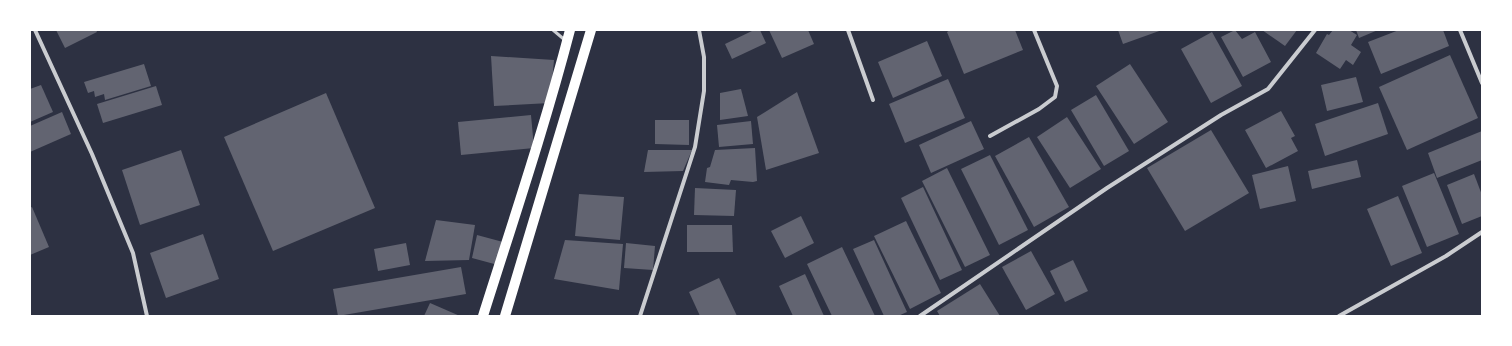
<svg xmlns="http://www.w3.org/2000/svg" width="1512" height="346" font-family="Rubik,sans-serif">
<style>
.building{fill:#626471}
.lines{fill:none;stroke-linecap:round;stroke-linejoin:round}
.service{stroke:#caccd0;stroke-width:3}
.minor{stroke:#caccd0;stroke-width:4}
.primary{stroke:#fff;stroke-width:10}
</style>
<rect width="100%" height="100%" fill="#2d3142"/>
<g class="building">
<path d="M56,30H96L97,32L65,48Z"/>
<path d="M754,30H760L766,43L732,59L725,44Z"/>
<path d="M769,30H808L814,44L782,58Z"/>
<path d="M950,30H1015L1023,50L964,74L947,32Z"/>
<path d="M1118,30H1162L1123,44Z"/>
<path d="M1235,30L1242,39L1255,32L1271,62L1243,77L1221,37Z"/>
<path d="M1262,30H1297L1285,46Z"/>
<path d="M1333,30H1349L1357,35L1351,45L1361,52L1353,65L1346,60L1340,69L1316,53L1327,34L1329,35Z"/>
<path d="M1356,30H1378L1359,38Z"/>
<path d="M1399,30H1443L1449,46L1381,74L1368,42Z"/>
<path d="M1212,32L1242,86L1211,103L1181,49Z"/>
<path d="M927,41L942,76L893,98L878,62Z"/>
<path d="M1450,55L1478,118L1407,150L1379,87Z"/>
<path d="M491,56L554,60L550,103L494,106Z"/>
<path d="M144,64L151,86L105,100L104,94L95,97L94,91L88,93L84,82Z"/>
<path d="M1130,64L1168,122L1134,144L1096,86Z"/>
<path d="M1356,77L1363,102L1327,111L1321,85Z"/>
<path d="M948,79L965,118L905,143L889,104Z"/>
<path d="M41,85L53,112L30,122V89Z"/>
<path d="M156,86L162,105L103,123L97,104Z"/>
<path d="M741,89L748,116L720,120V93Z"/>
<path d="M797,92L819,153L766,170L757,117Z"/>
<path d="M326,93L375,208L273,251L224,137Z"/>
<path d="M1096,95L1129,151L1104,166L1071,110Z"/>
<path d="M1378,103L1388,134L1325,156L1315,124Z"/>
<path d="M1281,111L1295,136L1291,138L1298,151L1266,168L1245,130Z"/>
<path d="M62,112L71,134L30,152V126Z"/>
<path d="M531,115L534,148L461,155L458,122Z"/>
<path d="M1067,117L1101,169L1070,188L1037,137Z"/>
<path d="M655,120H689V145L655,144Z"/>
<path d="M751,121L753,144L719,147L717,125Z"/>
<path d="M971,121L984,149L931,173L919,145Z"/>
<path d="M1211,130L1249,193L1185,231L1147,168Z"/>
<path d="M1482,131V160L1437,178L1428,153Z"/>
<path d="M1029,137L1069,207L1034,227L995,156Z"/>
<path d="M755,148L757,181L753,182L731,180L729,185L705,182L707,168L710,167L715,150Z"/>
<path d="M181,150L200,205L140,225L122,170Z"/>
<path d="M648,150H692L683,171L644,172Z"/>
<path d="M990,155L1028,230L999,245L961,169Z"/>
<path d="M1357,160L1361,177L1312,189L1308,171Z"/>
<path d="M1288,166L1296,201L1260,209L1252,175Z"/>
<path d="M947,168L990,255L965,267L922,181Z"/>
<path d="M1434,173L1459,234L1427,247L1402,186Z"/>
<path d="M1474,174L1482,195V216L1462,224L1447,185Z"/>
<path d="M923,187L962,270L940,280L901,198Z"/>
<path d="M695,188L736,190L734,216L694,215Z"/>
<path d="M579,194L624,197L620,240L575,236Z"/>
<path d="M1398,196L1422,253L1391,266L1367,209Z"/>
<path d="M32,207L49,247L30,255V208Z"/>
<path d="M801,216L814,243L785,258L771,231Z"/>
<path d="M436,220L475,225L469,260L425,261Z"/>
<path d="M906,221L941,293L910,309L874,236Z"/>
<path d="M687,225H732L733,252H687Z"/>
<path d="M203,234L219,279L166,298L150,253Z"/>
<path d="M477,235L503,242L498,265L472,258Z"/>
<path d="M565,240L623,244L619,290L554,279Z"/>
<path d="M874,240L907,312L898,316H884L853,249Z"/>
<path d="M406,243L410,265L378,271L374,249Z"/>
<path d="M626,243L655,246L653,270L624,268Z"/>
<path d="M842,247L875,316H832L807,264Z"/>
<path d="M1031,251L1055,294L1026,310L1002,267Z"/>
<path d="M1073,260L1088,291L1065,302L1050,271Z"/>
<path d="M461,267L466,294L338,316L333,289Z"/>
<path d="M805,274L824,316H793L779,286Z"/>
<path d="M719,278L737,316H700L689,292Z"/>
<path d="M980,284L1000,316H940L937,311Z"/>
<path d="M430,303L460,316H424Z"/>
</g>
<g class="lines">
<path class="service" d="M553,30L566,41"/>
<g class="minor">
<path d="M35,30L92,154L133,253L147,316"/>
<path d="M848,30L873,100"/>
<path d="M1460,30L1482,83"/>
<path d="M990,136L1039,109L1055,97L1057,86L1034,30"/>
<path d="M640,316L695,147L704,91V57L699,30"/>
<path d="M920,316L1107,188L1221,115L1268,89L1315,30"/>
<path d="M1339,316L1446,256L1482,232"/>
</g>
<g class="primary">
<path d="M483,316C513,221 545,126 570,30"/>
<path d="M505,316L591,30"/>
</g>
</g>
<rect width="1512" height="346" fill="none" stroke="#ffffff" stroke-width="62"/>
</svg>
